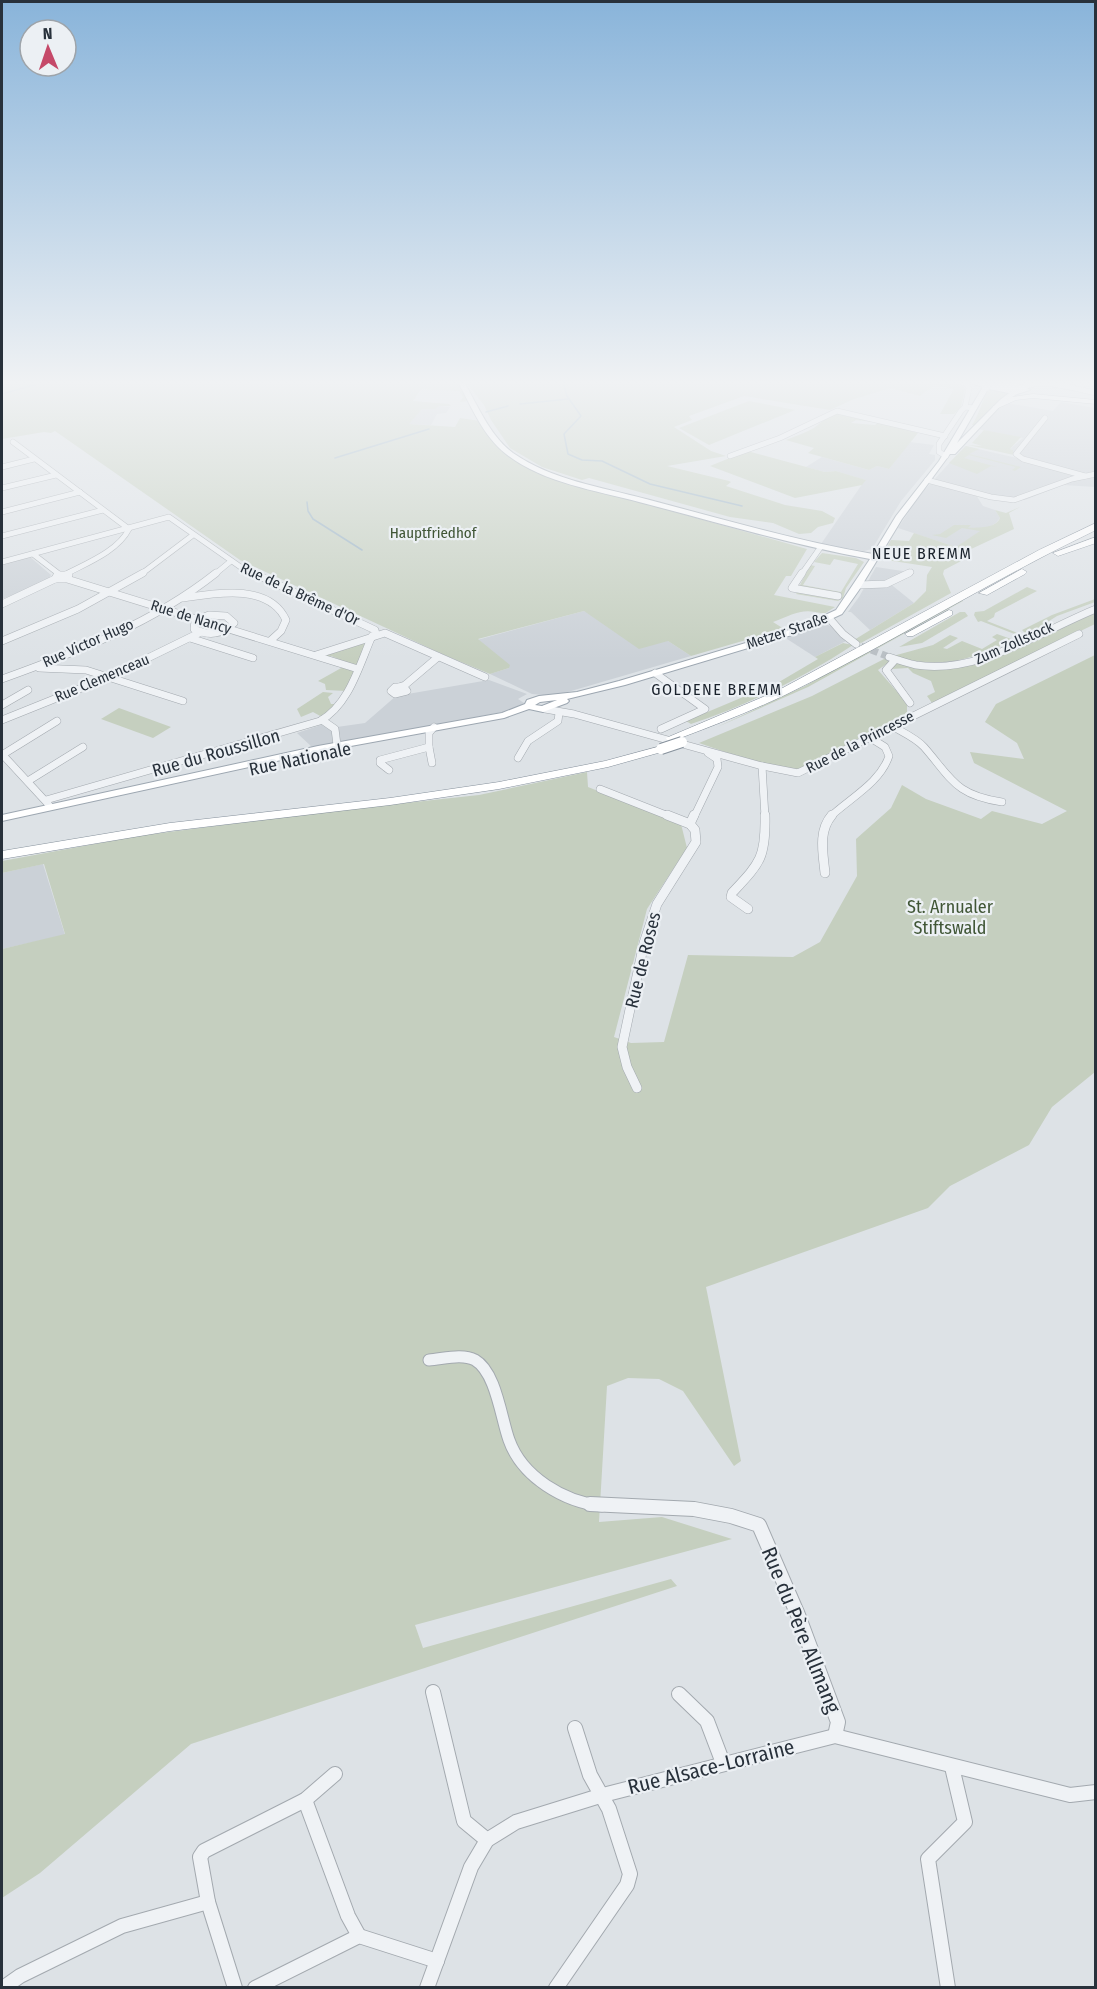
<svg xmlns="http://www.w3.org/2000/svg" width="1097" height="1989" font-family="'Fira Sans Condensed',sans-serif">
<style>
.built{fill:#cbd1d7}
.green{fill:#c5cfbf}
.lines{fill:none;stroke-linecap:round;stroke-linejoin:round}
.stream{stroke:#9ab3c4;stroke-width:1.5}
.minor-tunnel{stroke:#b9bfc4;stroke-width:7;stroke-dasharray:7 4;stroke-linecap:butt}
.minor-far4-casing{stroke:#a3a9af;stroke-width:6}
.minor-far3-casing{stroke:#a3a9af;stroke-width:8}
.minor-far2-casing{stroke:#a3a9af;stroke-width:10}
.minor-far1-casing{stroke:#a3a9af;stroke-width:13}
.minor-casing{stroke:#a3a9af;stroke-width:16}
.major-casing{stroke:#9da7b1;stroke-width:2}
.highway-casing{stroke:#86919c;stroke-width:1}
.minor-far4{stroke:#eff2f5;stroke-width:5}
.minor-far3{stroke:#eff2f5;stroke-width:7}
.minor-far2{stroke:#eff2f5;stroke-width:9}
.minor-far1{stroke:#eff2f5;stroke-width:11}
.minor{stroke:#eff2f5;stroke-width:14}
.major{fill:#fff;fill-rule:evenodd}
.highway{fill:#fff;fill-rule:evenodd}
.major-bridge-casing{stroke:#9da7b1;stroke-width:8;stroke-linecap:butt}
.highway-bridge-casing{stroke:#86919c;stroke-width:12;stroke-linecap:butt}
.major-bridge{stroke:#fff;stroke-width:8}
.highway-bridge{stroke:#fff;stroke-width:10}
.labels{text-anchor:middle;stroke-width:4.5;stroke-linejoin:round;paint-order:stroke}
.far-park-label{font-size:15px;fill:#405636;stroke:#ecf0f4}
.far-street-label{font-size:15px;fill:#28313b;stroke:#ecf0f4}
.far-neighbourhood-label{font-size:16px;letter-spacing:1.5px;fill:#1a222c;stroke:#ecf0f4}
.street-label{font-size:18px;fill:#28313b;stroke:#ecf0f4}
.park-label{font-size:18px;fill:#405636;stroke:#ecf0f4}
.near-street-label{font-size:21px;fill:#28313b;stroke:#ecf0f4}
</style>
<rect width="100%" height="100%" fill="#dde2e6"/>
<g class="built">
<path d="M1061,402L1095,408V487L1063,485L1025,500L1005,501L976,495L983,506L995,510L1000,518L996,523L956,547L898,528L920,495L965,446L1017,458L1013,453V450L1010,449L1023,438L978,429L1002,406L1007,403L1053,411Z"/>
<path d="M439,406L450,407L446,413L437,414L431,425L407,424L422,409H436Z"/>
<path d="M910,442L934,445L929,454L935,455V460L901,501L872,549L864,551L821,544L865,480L836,471L825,472L806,467L822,457L869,470L877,466L889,469Z"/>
<path d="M29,556L51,575L48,581L2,599V563Z"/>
<path d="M876,567L909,572L888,582L914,603L870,630L851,612H848L859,597Z"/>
<path d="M584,611L668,641L691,656L554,696L532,694L490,674L509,668L477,640Z"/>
<path d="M825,624L831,626L846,641L815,657L784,637Z"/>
<path d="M489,680L527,694L518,699L524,703L512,710L314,749L297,733L324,724L330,728L365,723L396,696Z"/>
<path d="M43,864L65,935L2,949V873Z"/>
</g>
<g class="green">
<path d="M2,382H456L468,401L460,402L463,397L459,391L421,389L413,401L449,404L451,406H439L436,409H422L409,424L455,427L460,418L480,421L493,442L512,458L572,483L807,549L791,576H786L774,595L835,607L824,614C802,607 794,614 773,622L784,629L691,656L668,641L639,649L584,611L478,639L510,665L509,668L490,674L442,654L240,560L55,431L51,433L44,432L2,439Z"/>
<path d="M466,382H957L965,388L961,407L954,414H940L954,389L934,385L920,396L891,388L854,399L830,410L744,396L689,416L692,420L674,427L711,451L726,456L667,466L729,481L731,482L726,486L785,505L822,511L835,518L833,523L818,527L811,533L799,534L773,523L730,517L589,478L582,480L542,467L510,448L491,420L484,405Z"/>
<path d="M990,387L1008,394L976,425H972C979,415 982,400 990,387Z"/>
<path d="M749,401L795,410L709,445L679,428Z"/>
<path d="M834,413L873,422L856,420L851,423L875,425L879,422L918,433L889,469L877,466L869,470L808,453L814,448L786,440C795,436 805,433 814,428C821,423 826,417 834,413Z"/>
<path d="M984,430L1021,437L1010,449L1013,450L1014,455L968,445L982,446L972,443Z"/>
<path d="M966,446L979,449L969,454L1021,467L1015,471L1012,470L1016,467L969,455L964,458L997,467L991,466L977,474L949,463Z"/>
<path d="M747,451L825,472L836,471L866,480L862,485L795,498L710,466Z"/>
<path d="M1020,507L1009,513L1014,529L969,550L965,559L944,570L943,574L951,593L861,643L854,640L914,603L926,591L927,575L932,567L880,559L891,540L909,541L914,533L956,547L980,531L962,528L946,538L932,535L940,534L954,525H971L968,528C979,527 995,529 1000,518L995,510L1006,513Z"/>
<path d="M822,553L856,558L864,562L846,588L843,598L838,601L796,594L799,590L797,584L800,585L810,565L815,566L803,585L841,592L858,564L834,559L830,565L814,562Z"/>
<path d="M1027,587L1037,591L995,613L994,617L987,621L1015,632L1019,635L1018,637L1016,636L1017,635L981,621L978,622L974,615L975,612L984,611Z"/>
<path d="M1095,599V602L1057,616L1027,635L1022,630L1052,615Z"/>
<path d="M962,600L963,601L808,687L715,728L805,686L957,601Z"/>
<path d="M960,612H965L968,616L922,643L899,647Z"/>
<path d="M1095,612V624L932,703L927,696L935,692L931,681L913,673L908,668L891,669L896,663L942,669L972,665Z"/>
<path d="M997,634L1014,640C970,660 941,670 893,656L933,645L950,635L958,638L943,648L947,649L962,641L982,649L997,640L992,637Z"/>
<path d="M368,639L356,666L331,656L327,658L322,656Z"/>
<path d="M843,643L853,645C803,678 748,705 691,724L686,721L779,682L818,659L815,657Z"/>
<path d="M1095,655V1072L1052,1107L1029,1145L950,1186L928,1208L706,1287L741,1461L734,1466L683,1391L659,1379L628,1378L607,1386L599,1522L662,1517L732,1539L415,1625L423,1648L671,1579L677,1586L191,1744L40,1873L2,1898V949L65,934L44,864L2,873V861L138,836L332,811L479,795L587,772L588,787L681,824L687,848L647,909L614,1037L631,1043L664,1042L688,955L793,957L820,942L857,876L856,839L891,808L902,785L926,799L981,819L992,811L1042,824L1067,811L974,763L970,752L1024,759L1017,743L985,722L996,704Z"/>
<path d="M886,658L889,662L878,670L907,703V713L800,769L792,771L728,753L699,743L812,696Z"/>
<path d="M343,667L355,670L346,691L326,690L325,684L318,681Z"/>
<path d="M323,692L333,693L328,697L331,704H335L322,717L313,712L301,717L297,709Z"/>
<path d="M119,708L171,727L153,738L101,719Z"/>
</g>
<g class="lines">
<g class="stream">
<path d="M563,382L567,396L581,416L564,434L568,454L582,460L602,461L650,484L742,506"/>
<path d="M2,394L44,382"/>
<path d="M520,404L568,399"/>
<path d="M486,412L508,406"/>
<path d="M335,458L429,429"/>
<path d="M307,502L308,511L313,519L362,550"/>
</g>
<path class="minor-tunnel" d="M861,646L889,657"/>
<defs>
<g id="minor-far4">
<path d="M961,382L967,384L969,388L965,407"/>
<path d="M1024,387C1047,378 1073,389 1096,393"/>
<path d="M1045,418L1016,454L1023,459L1085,476"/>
<path d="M13,442L129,529C118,551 87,563 66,574"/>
<path d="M730,456L780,438L837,411L945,436"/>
<path d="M946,456L939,452V444L961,411L965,407L974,408"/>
<path d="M2,467L34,459"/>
<path d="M927,480L991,497L1014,500L1072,479L1096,474"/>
<path d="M2,488L56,475"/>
<path d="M2,512L80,492"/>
<path d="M2,536L103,510"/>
<path d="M33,554L59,574"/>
<path d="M2,562L169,517L242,568L256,575"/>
<path d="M140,575L193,535"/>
<path d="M214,575L231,561"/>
<path d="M801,575L820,548"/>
<path d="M906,575L911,572"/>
</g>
<g id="minor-far3">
<path d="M253,573L375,630L376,634"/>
<path d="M802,573L792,588L838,596"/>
<path d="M57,575H69L65,579H55Z"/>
<path d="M67,579L358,669"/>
<path d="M858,585L886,584L909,573"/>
<path d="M183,598C216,593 269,583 286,620L281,631L270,641"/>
<path d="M2,604L55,579"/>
<path d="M209,615L226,616L234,623C223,635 208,636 194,629L195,621Z"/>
<path d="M829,618L843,634L856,644"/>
<path d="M190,638L253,658"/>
<path d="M2,641L78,609L143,573"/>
<path d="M316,655L385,633L485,677"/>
<path d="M889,657C898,660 907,663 916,665C978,675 1041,631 1096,609"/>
<path d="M895,660L886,670L910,703"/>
<path d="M39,668L86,670L183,701"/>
<path d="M655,673L705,709L661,729"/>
<path d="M2,679C77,652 153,623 216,573"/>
<path d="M395,687H404L407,691L395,694L391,691Z"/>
<path d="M399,687L405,685L438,657"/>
<path d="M2,705L28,690"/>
<path d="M545,709L574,714L762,766L798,773L1079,634"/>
<path d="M2,720L109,677L201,632"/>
<path d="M322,720L335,729L337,745L343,750"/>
<path d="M892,726C902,732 916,738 924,747C952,779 955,795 1002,802"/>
<path d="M429,747L432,763"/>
<path d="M2,754L49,805"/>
<path d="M2,755L57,721"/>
<path d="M518,758L528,741L558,721L559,713"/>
<path d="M762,766L765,817"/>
<path d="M389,770L380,763V760L429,747V733L434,727"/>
<path d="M28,781L83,747"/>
<path d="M600,789L671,817"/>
<path d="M46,800L320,721C349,705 359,666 372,636"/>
<path d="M694,817L718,767L717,759L708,753"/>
<path d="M830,817C850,798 880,783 889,756L885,747L869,737"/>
</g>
<g id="minor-far2">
<path d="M667,815L690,824"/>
<path d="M825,873C823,853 818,831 832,815"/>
<path d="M748,909L731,897L732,893C760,863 766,858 765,815"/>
<path d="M637,1088L627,1067L622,1047L644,943L657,904L696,842L695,830L690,824L694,815"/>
</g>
<path id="minor-far1" d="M429,1360C443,1359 462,1353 475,1360C496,1372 501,1418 509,1440C522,1477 564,1502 602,1506"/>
<g id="minor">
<path d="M590,1504L694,1509L731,1516L759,1525L798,1615L838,1722L835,1736"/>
<path d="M433,1692L464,1821L487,1840"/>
<path d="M679,1694L707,1721L723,1763"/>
<path d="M305,1800L348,1916L359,1936"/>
<path d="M3,1988L20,1976L122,1926L208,1902"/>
<path d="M235,1988L208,1902L200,1857L204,1851L305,1800L335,1774"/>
<path d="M255,1988L359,1936L437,1961"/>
<path d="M427,1988L471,1867L487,1840L516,1822L603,1795L835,1736L1070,1795L1096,1792"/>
<path d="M556,1988L627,1885L630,1874L609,1809L590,1775L575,1728"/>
<path d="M948,1988L928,1859L965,1822L952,1767"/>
</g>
<path id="major" d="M458,382H464C478,406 490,436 513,453C552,480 601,487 646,499C722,519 796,541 873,554L896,516L939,461L983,387L968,382C987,382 1015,378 1030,390L1017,394L1004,402L955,454H950L902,519L859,590L842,614L805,631L625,685L567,699L569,701L567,703L543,712L529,709L504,718L318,752L2,821V815L318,746L502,713L525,704L527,700L539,696L577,692L619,681L799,627L836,610L870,559C792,545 716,522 639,502C594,490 543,483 506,454C483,436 471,406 458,382ZM988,389L1009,393L1000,400L957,443ZM557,700L542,706L535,705L540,702Z"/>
<g id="highway">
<path d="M1033,394L1096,400V404L1033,398L1016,400L996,409L992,407L1012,397Z"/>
<path d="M1096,523V530C990,581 890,644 785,695C749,712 712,726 675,740H667L666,738L777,691L1039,550Z"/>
<path d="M1096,537V543L1058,556L1053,553Z"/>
<path d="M1022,569L1027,572L1025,574L987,595L979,593Z"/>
<path d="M949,610L952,611V615L913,636H907L905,634Z"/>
<path d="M661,746L665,747V751L608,767L499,789L390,805L170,831L2,859V851L170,823L390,798L499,782L605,761Z"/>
</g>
</defs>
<use href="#minor-far4" class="minor-far4-casing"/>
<use href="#minor-far3" class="minor-far3-casing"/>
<use href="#minor-far2" class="minor-far2-casing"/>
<use href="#minor-far1" class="minor-far1-casing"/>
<use href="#minor" class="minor-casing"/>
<use href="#major" class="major-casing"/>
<use href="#highway" class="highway-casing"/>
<use href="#minor-far4" class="minor-far4"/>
<use href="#minor-far3" class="minor-far3"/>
<use href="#minor-far2" class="minor-far2"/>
<use href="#minor-far1" class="minor-far1"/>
<use href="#minor" class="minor"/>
<use href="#major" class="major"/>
<use href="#highway" class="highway"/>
<defs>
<path id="major-bridge" d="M986,387L988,382"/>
<path id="highway-bridge" d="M661,749L682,742"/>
</defs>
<use href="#major-bridge" class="major-bridge-casing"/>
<use href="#highway-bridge" class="highway-bridge-casing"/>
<use href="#major-bridge" class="major-bridge"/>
<use href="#highway-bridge" class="highway-bridge"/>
</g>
<linearGradient id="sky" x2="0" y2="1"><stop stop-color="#89b4da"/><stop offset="0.58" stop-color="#f0f2f4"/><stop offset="1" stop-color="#f0f2f4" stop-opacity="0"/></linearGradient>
<rect width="1097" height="660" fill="url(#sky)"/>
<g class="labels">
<g class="far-park-label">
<text x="433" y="538">Hauptfriedhof</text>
</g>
<g class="far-street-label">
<text transform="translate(300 594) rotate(25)" y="5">Rue de la Brême d'Or</text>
<text transform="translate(191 617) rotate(17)" y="5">Rue de Nancy</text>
<text transform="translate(787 631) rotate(-19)" y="5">Metzer Straße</text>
<text transform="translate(88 643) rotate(-24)" y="5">Rue Victor Hugo</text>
<text transform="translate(1014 643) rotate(-24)" y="5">Zum Zollstock</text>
<text transform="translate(102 678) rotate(-23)" y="5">Rue Clemenceau</text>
<text transform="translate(860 742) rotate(-27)" y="5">Rue de la Princesse</text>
</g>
<g class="far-neighbourhood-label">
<text x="922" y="559">NEUE BREMM</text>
<text x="717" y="695">GOLDENE BREMM</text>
</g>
<g class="street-label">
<text transform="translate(216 753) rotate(-16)" y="6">Rue du Roussillon</text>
<text transform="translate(300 759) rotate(-12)" y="6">Rue Nationale</text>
<text transform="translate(643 960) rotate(-76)" y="6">Rue de Roses</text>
</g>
<g class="park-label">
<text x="950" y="913">St. Arnualer<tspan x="950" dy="21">Stiftswald</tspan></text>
</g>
<g class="near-street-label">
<text transform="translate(801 1630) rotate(68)" y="7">Rue du Père Allmang</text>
<text transform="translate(711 1767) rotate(-14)" y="7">Rue Alsace-Lorraine</text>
</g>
</g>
<rect width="1097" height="1989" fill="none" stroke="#28313b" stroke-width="6"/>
<g transform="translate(48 48) rotate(358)"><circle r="28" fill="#ecf0f4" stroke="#9ea4aa" stroke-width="1.5"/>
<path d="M0-4.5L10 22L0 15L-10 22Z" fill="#c54969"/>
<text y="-9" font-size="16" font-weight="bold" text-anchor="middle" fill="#28313b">N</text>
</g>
</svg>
